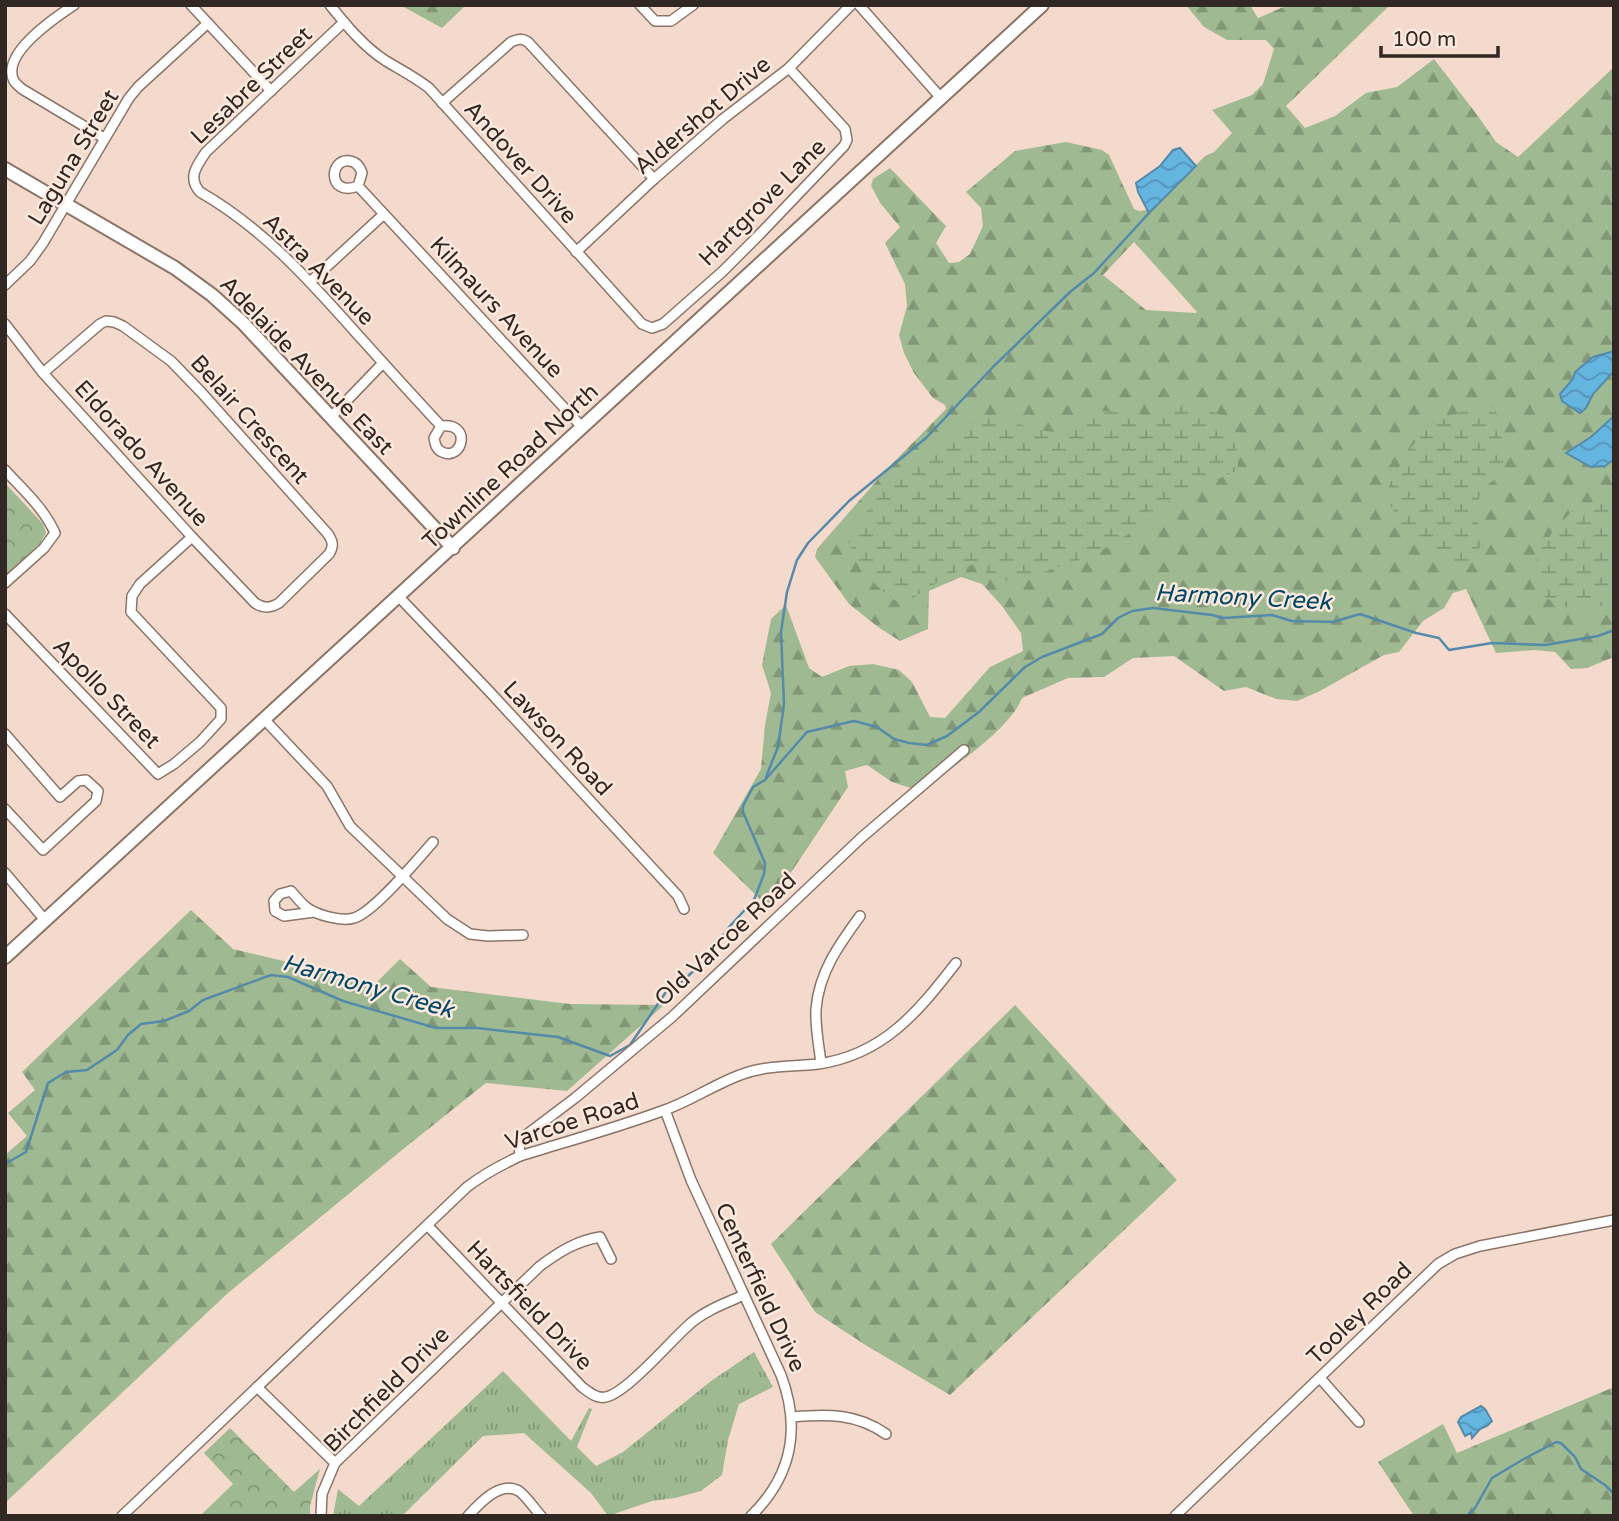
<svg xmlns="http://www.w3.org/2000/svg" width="1619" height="1521" font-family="'Varela Round',sans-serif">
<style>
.grass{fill:url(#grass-tufts)}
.forest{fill:url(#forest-firs);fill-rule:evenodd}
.wetland{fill:url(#wetland-marsh)}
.park{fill:url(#park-crowns)}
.water{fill:url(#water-waves);stroke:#558ba8;stroke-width:2}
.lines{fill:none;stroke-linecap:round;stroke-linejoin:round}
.stream{stroke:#558ba8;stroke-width:2.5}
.street-casing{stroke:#8b7569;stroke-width:12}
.secondary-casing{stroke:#8b7569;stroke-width:16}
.street{stroke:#fff;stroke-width:9}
.secondary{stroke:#fff;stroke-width:12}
.labels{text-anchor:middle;stroke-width:5;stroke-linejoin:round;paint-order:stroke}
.street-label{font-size:23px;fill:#312823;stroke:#fde9de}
.water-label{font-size:24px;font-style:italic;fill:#024765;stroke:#fde9de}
</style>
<defs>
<pattern id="grass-tufts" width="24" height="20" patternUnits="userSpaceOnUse" patternTransform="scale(1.75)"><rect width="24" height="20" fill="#9fba92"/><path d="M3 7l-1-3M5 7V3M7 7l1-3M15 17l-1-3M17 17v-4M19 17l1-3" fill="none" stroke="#829777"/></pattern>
<pattern id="forest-firs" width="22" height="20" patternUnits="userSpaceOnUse" patternTransform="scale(1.75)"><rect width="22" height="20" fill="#9fba92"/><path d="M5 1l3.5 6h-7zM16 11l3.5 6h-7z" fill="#829777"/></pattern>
<pattern id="wetland-marsh" width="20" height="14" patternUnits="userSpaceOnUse" patternTransform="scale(1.75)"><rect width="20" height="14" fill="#9fba92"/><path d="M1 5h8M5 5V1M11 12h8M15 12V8" fill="none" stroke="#829777"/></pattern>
<pattern id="park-crowns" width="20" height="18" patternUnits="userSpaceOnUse" patternTransform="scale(1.75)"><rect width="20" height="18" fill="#9fba92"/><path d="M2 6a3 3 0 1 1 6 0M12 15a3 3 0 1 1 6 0" fill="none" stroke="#829777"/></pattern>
<pattern id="water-waves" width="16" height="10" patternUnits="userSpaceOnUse" patternTransform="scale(1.75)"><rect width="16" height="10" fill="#65b5e1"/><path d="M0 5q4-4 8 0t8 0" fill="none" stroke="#5493b6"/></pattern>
</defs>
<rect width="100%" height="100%" fill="#f4dacd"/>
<path class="grass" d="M754,1352L773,1387L739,1404L728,1440L722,1475L701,1491L675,1498L652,1501L608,1516L591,1493L524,1433L483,1436L402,1516H333L338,1489L359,1506L503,1371L571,1441L589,1408L592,1409L577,1447L596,1466L623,1452L711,1381Z"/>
<g class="forest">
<path d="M400,5H466L442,28Z"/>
<path d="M1186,5H1250L1258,18L1288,5H1390L1286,106L1305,128L1335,116L1366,93L1397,87L1434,59L1478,116L1496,142L1518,157L1614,67V351L1593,357L1575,372L1573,379L1560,394L1586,408L1593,394L1614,371V416L1591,437L1566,453L1614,458V657L1587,668L1571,669L1555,652L1534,650L1496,653L1466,589L1453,593L1444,608L1423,621L1399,652L1384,655L1318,692L1297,701L1276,699L1246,687L1224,691L1174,656L1133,658L1104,677L1068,678L1022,698C1009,731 950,769 920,791L892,782L867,765L845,771L848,787L768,907L713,853L761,769L765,725L771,693L762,665L771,619L786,605L809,668L822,677L849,666L873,664L899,670L912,682L930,717L945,718L990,667L1023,651L1021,633L1002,606L982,584L961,577L929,591L928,629L900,641L878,627L849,604L815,557L817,549L885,471L946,409L945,405L933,398L914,373L904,353L899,335L907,306L905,284L885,243L900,227L881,204L871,186L873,179L890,168L946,226L936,243L949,263L959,262L970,254L983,226L981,208L966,192L1015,151L1066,142L1102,150L1109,155L1134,209L1139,211L1147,210L1149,212L1205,156L1214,152L1232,133L1212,110L1252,95L1263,84L1274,49L1266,40H1227L1204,27ZM1134,242L1197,312L1196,313L1146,310L1103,275Z"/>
<path d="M191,910L233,949L376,983L400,959L431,987L570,1004L664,1005L567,1091L486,1083L407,1146L228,1293L5,1503V1155L27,1136L8,1113L35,1090L22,1072Z"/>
<path d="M1015,1005L1177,1180L950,1395L867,1346L815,1312L771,1244Z"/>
<path d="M1614,1387V1516H1414L1378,1462L1443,1424L1457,1453Z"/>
</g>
<g class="wetland">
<path d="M1487,401L1495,410L1506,455L1499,476L1481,490L1476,512L1481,545L1469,567L1450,568L1428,555L1400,523L1386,497L1390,484L1407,452L1431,424Z"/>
<path d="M1181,405L1218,413L1237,440L1238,470L1170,500L1152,518L1115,543L1090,556L1021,580L993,581L978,562L945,577L906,603L894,600L876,585L857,563L847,538L886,485L919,462L958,427L994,416L1037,430L1055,432L1104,411L1148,415Z"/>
<path d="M1614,500V598L1608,603L1591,610L1557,606L1543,595L1534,569L1539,552L1554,530L1572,511L1593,502Z"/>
</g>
<g class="park">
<path d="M5,483L43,524L46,533L40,543L5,576Z"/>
<path d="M230,1428L294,1492L320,1469L310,1506V1516H200L233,1484L204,1453Z"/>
</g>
<g class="water">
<path d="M1180,148L1196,166L1149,213L1138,192L1136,183L1160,166L1173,150Z"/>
<path d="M1614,351V371L1593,394L1586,408L1580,413L1562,401L1560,394L1573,379L1575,372L1593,357Z"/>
<path d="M1614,416V459L1604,467L1603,466L1591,467L1566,453L1591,437Z"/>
<path d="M1481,1406L1485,1409L1492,1421L1487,1426L1480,1429L1472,1438L1471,1433L1465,1436L1458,1422L1461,1417Z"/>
</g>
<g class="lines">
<g class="stream">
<path d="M766,777L778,747L784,704L781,632L787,592L797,560L808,543L849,501L926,438L993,367L1070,292L1094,273L1149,213"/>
<path d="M5,1164L26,1152L48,1083L66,1072L87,1070L117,1050L128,1035L141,1024L164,1021L189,1011L203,1000L271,975L288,977L343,1001L436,1028H477L558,1037L610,1056L630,1045L668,989L680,983L706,960L730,926L754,900L764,874L765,863L743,812V806L753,787L765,780L807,732L854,721L877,727L894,739L909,743L927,745L947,736L979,712L1025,667L1042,657L1102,634L1118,618L1132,611L1153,608L1212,615L1223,618L1272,615L1292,621L1333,622L1360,614L1416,633L1439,638L1449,650L1492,643L1545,645L1598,636L1614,630"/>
<path d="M1467,1516L1475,1508L1492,1478L1522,1460L1556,1442L1561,1443L1575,1457L1581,1469L1605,1485L1614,1494"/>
</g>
<defs>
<g id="street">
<path d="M74,5C56,17 0,54 14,81C15,83 20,87 22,89L104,138"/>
<path d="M191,5L271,91"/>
<path d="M330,5C346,25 364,47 386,61C401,70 415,77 429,88L642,324L652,328L663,324L722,272L760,234L844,146L847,140L845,129L789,68"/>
<path d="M640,5L655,21H671L693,5"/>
<path d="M859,5L941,98"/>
<path d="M344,22L206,152C197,165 187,178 200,192C263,228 310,281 358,335C385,365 413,396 441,426C473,422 462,462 442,452C436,449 435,444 434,438L441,426"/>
<path d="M442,103L511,42C518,39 522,38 528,42L654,179"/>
<path d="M358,186C327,198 329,157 350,161C357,162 360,167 362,173L358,186L582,427"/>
<path d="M576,252L654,179L723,119L789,68L851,5"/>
<path d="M310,282L384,214"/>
<path d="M5,285L30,261L43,243L129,98L138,87L208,23"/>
<path d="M5,324L43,373L192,537L255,603C264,609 271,608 279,603L329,554C334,546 333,542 328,534L201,392L171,361L123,326L114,322L106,321L100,324L43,373"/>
<path d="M331,417L383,363"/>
<path d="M5,470C23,490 44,508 55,533L44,548L5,583"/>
<path d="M399,597L488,690L678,896L684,909"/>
<path d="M5,614L158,774L174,764L200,742L221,719V708L131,612L132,596L140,584L192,537"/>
<path d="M264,719L327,786L350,826L447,919L470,934L488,936L523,935"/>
<path d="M5,734L60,797L78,781L86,780L98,791L96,801L43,850L5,809"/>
<path d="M5,873L45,920"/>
<path d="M314,912L284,916L275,911L274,901L280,894L291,891C296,897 301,903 306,907C316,915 342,922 354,918C374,912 417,860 433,842"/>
<path d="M821,1063C819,1046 815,1027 816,1009C819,972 839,945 860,916"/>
<path d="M665,1110L691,1180L781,1375C801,1428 792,1476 751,1516"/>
<path d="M520,1156L519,1143L526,1135L575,1098L672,1017L861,838L964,750"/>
<path d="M428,1226L582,1387C590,1393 597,1399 606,1397C628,1392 672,1339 691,1323C706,1310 726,1303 744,1295"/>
<path d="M1320,1378L1359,1422"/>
<path d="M257,1387L335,1463"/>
<path d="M792,1417C827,1414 856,1413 886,1434"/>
<path d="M122,1516L467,1187C484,1174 501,1165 520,1156C568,1141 616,1128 662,1111C689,1102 713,1085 740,1075C765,1065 791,1067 818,1064C883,1055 918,1012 956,963"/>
<path d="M321,1516L322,1494L335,1463L540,1266C559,1252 576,1241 600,1237L611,1259"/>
<path d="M468,1516C479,1504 500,1480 519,1491C527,1497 534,1508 541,1516"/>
<path d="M1175,1516L1438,1264L1455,1254L1480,1246L1614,1220"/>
</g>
<g id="secondary">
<path d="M5,169L175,268L212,295L243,323L453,548"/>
<path d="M5,957L1042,5"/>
</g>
</defs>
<use href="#street" class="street-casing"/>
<use href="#secondary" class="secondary-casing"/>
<use href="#street" class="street"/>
<use href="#secondary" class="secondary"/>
</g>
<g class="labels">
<g class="street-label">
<text transform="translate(251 85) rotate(-44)" y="8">Lesabre Street</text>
<text transform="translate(702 115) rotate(-40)" y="8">Aldershot Drive</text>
<text transform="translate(73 157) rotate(-59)" y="8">Laguna Street</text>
<text transform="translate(521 162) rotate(48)" y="8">Andover Drive</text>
<text transform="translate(762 202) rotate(-45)" y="8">Hartgrove Lane</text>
<text transform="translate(319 269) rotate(45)" y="8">Astra Avenue</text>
<text transform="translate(497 307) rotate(47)" y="8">Kilmaurs Avenue</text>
<text transform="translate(307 365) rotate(46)" y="8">Adelaide Avenue East</text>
<text transform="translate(250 419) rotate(48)" y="8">Belair Crescent</text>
<text transform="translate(142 453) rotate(48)" y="8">Eldorado Avenue</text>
<text transform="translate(510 466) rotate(-43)" y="8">Townline Road North</text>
<text transform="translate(107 693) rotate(46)" y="8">Apollo Street</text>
<text transform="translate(558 738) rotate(47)" y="8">Lawson Road</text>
<text transform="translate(725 939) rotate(-43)" y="8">Old Varcoe Road</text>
<text transform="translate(572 1121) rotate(-18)" y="8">Varcoe Road</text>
<text transform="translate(761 1287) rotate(65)" y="8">Centerfield Drive</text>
<text transform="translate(530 1305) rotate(46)" y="8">Hartsfield Drive</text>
<text transform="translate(1359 1313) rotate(-44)" y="8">Tooley Road</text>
<text transform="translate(386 1389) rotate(-45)" y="8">Birchfield Drive</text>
</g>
<g class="water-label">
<text transform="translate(1243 597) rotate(3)" y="8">Harmony Creek</text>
<text transform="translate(368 986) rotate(16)" y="8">Harmony Creek</text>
</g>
</g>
<rect width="1619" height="1521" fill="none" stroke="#312823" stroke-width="14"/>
<path d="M1381 46v10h117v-10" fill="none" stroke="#312823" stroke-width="3.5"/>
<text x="1392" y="46" font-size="21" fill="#312823" stroke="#fde9de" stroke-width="5" paint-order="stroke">100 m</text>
</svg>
